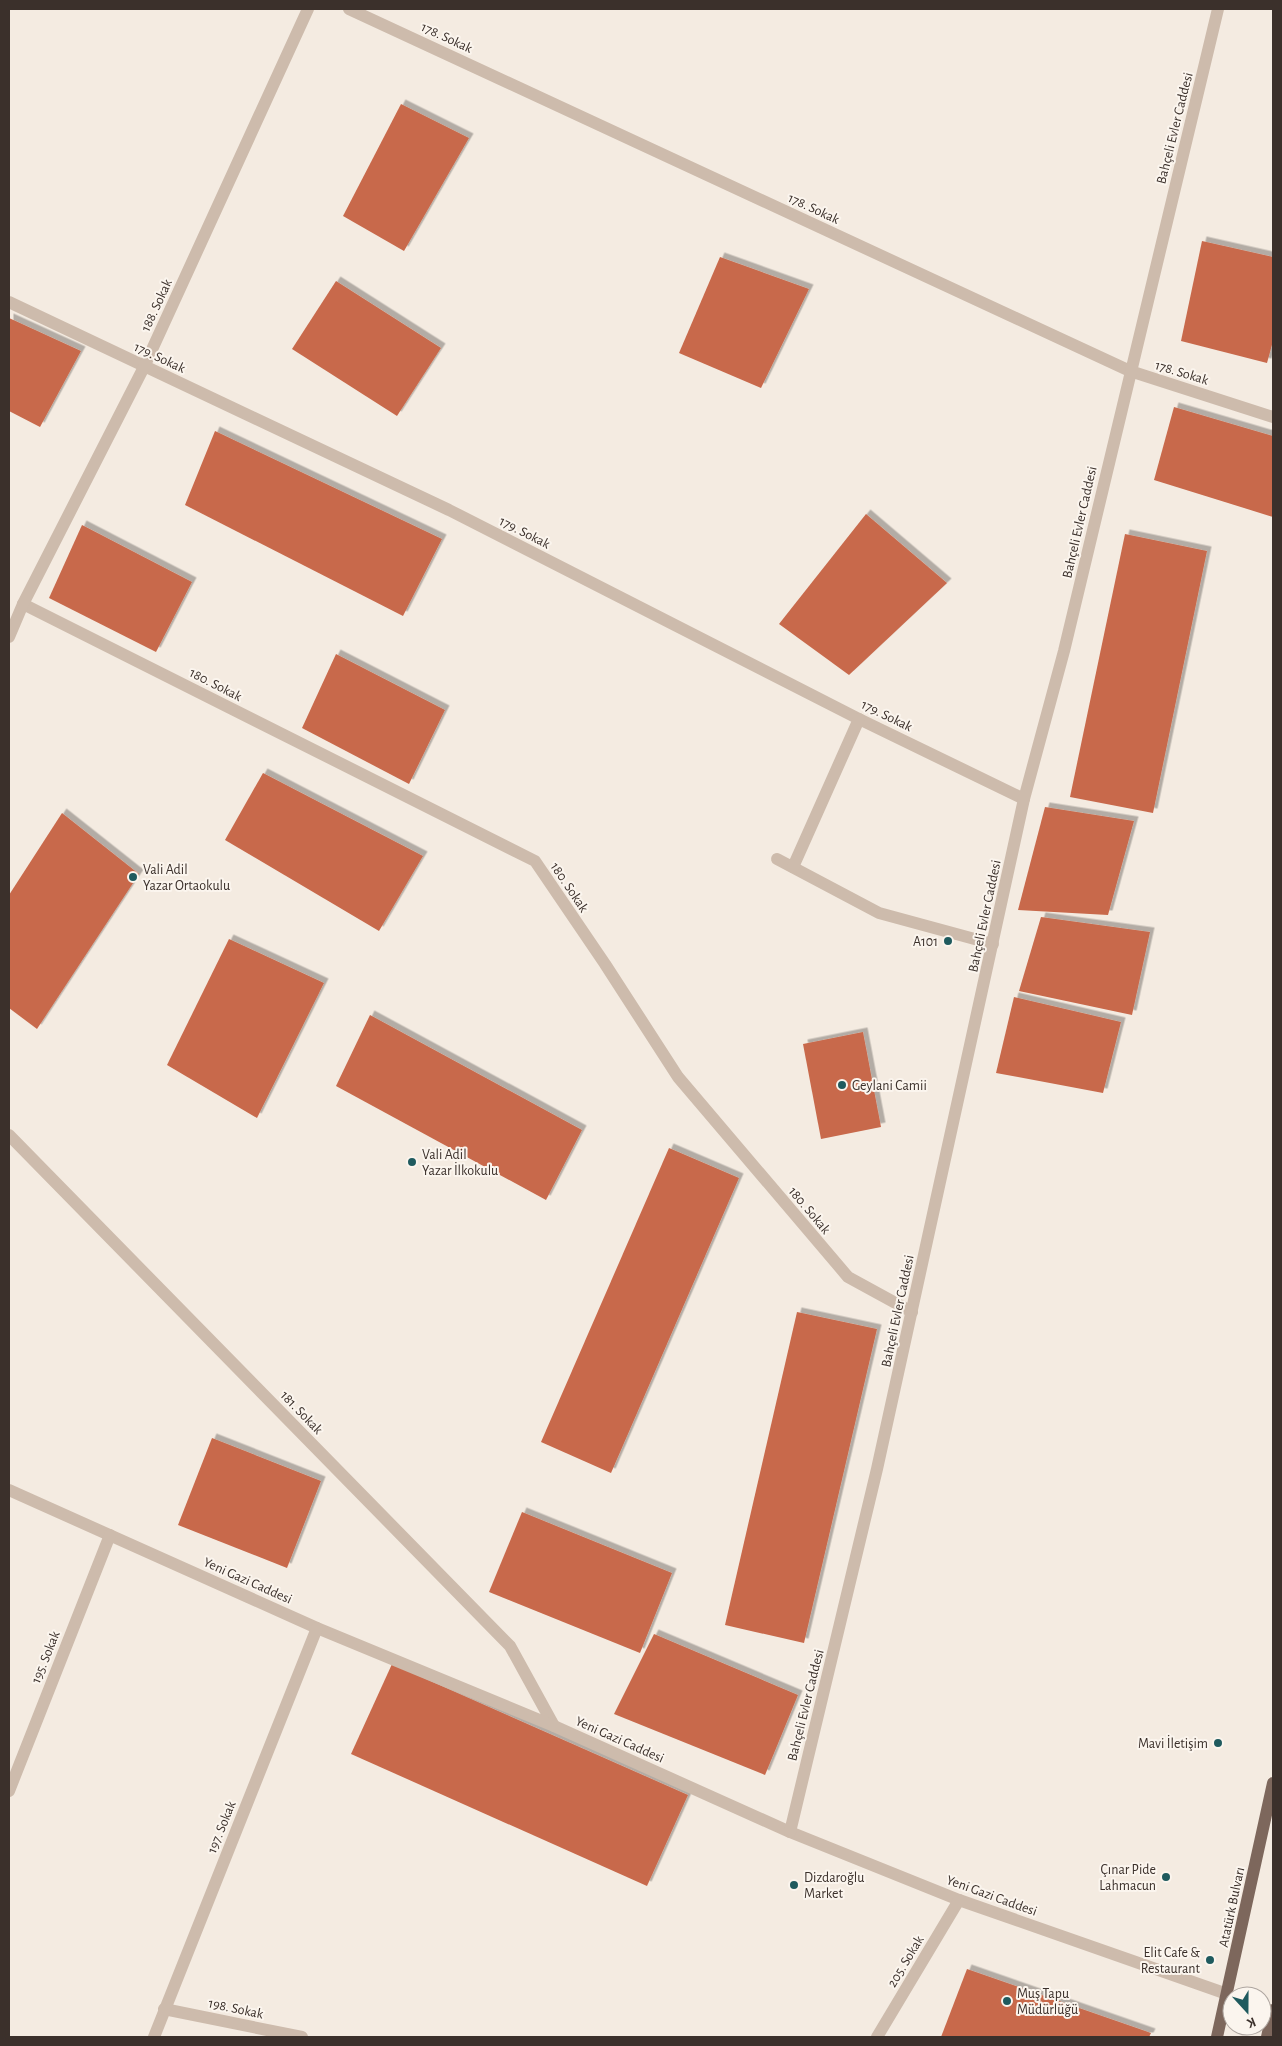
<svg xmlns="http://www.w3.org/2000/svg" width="1282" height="2046" font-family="'Alegreya Sans',sans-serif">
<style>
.building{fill:#c8694b;filter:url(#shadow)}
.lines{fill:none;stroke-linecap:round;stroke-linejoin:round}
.minor{stroke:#cdbbac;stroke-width:12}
.major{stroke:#7d675c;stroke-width:12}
.poi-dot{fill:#1f5a5e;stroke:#fbf5ee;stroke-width:2}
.labels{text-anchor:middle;stroke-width:4;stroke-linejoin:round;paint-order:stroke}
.street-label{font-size:14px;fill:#3b302b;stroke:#fbf5ee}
.poi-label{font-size:14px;fill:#3b302b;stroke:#fbf5ee;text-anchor:start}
</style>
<defs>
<filter id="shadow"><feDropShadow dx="4.5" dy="-4.5" stdDeviation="0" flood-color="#0004"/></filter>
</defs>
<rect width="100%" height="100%" fill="#f4ebe1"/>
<g class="building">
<path d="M401,104L469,138L404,251L343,216Z"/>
<path d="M1202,241L1273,257V341L1267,363L1181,341Z"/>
<path d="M720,257L809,289L761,388L679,353Z"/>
<path d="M336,281L441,348L397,416L292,349Z"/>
<path d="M9,318L81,351L40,427L9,411Z"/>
<path d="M1174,407L1273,436V517L1154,480Z"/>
<path d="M215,431L442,539L403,616L185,505Z"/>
<path d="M866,514L947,583L849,675L779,624Z"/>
<path d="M82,525L192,582L156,652L49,598Z"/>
<path d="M1125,534L1207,551L1153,813L1070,797Z"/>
<path d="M336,654L445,710L409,784L302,728Z"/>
<path d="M263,773L423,856L379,931L225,840Z"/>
<path d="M1045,807L1134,821L1108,915L1018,910Z"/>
<path d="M62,813L139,874L37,1029L9,1008V895Z"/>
<path d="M1041,917L1150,932L1132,1015L1019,991Z"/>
<path d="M229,939L324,983L257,1118L167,1065Z"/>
<path d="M1014,997L1121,1022L1103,1093L996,1073Z"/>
<path d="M370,1015L582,1130L546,1200L336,1086Z"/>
<path d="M863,1032L881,1127L821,1139L803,1044Z"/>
<path d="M669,1148L739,1178L611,1473L541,1442Z"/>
<path d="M797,1312L877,1329L804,1643L725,1625Z"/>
<path d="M212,1438L321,1481L287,1568L178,1525Z"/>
<path d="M522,1512L672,1573L640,1653L489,1592Z"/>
<path d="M654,1634L798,1695L765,1775L614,1714Z"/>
<path d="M392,1664L688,1795L647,1886L351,1754Z"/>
<path d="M967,1969L1151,2033L1149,2037H941Z"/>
</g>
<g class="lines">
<g class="minor">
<path d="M349,9L1130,371L1273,417"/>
<path d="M9,302L449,510L859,719L1024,799"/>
<path d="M23,604L535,861L605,964L678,1077L848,1277L912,1312"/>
<path d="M9,637L23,604L144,367L308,9"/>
<path d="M777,859L879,913L993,944"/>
<path d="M793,867L859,719"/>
<path d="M9,1135L510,1646L554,1726"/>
<path d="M9,1490L317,1628L554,1726L790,1832L959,1900L1227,1994"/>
<path d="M9,1791L110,1535"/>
<path d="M790,1832L877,1469L1024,799L1064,651L1218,9"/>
<path d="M164,2009L302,2037"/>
<path d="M154,2037L317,1628"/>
<path d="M877,2037L959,1900"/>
</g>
<g class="major">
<path d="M1217,2037L1273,1783"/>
<path d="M1267,2037L1273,2010"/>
</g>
</g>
<g class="poi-dot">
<circle cx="133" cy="877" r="5"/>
<circle cx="948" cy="941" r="5"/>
<circle cx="842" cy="1085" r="5"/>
<circle cx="412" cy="1162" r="5"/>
<circle cx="1218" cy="1743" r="5"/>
<circle cx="1166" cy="1877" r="5"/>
<circle cx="794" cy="1885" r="5"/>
<circle cx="1210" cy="1960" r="5"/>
<circle cx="1007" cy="2001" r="5"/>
</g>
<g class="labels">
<g class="street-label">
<text transform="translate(447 37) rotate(25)" y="5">178. Sokak</text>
<text transform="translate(1174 128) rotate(-76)" y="5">Bahçeli Evler Caddesi</text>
<text transform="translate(814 208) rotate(25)" y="5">178. Sokak</text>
<text transform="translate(156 305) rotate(-65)" y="5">188. Sokak</text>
<text transform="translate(160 357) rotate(25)" y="5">179. Sokak</text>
<text transform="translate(1182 372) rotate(17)" y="5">178. Sokak</text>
<text transform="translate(1079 522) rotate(-77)" y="5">Bahçeli Evler Caddesi</text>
<text transform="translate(525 532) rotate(27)" y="5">179. Sokak</text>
<text transform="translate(216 684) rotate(27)" y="5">180. Sokak</text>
<text transform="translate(887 715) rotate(26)" y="5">179. Sokak</text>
<text transform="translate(570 887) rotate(56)" y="5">180. Sokak</text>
<text transform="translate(984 916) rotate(-78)" y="5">Bahçeli Evler Caddesi</text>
<text transform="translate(810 1210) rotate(50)" y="5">180. Sokak</text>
<text transform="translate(897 1311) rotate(-78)" y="5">Bahçeli Evler Caddesi</text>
<text transform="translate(302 1412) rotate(46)" y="5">181. Sokak</text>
<text transform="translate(248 1580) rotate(24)" y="5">Yeni Gazi Caddesi</text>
<text transform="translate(45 1657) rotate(-68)" y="5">195. Sokak</text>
<text transform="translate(805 1705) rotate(-76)" y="5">Bahçeli Evler Caddesi</text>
<text transform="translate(620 1739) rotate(24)" y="5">Yeni Gazi Caddesi</text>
<text transform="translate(221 1827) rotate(-68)" y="5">197. Sokak</text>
<text transform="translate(992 1895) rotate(20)" y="5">Yeni Gazi Caddesi</text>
<text transform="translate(1231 1907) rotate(-78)" y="5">Atatürk Bulvarı</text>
<text transform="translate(905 1961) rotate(-59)" y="5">205. Sokak</text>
<text transform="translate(236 2008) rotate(12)" y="5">198. Sokak</text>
</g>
<g class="poi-label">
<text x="143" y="874">Vali Adil<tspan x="143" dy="16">Yazar Ortaokulu</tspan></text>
<text x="938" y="946" text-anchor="end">A101</text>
<text x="852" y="1090">Geylani Camii</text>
<text x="422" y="1159">Vali Adil<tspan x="422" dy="16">Yazar İlkokulu</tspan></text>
<text x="1208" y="1748" text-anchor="end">Mavi İletişim</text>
<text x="1156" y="1874" text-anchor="end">Çınar Pide<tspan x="1156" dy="16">Lahmacun</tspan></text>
<text x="804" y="1882">Dizdaroğlu<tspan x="804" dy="16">Market</tspan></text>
<text x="1200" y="1957" text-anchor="end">Elit Cafe &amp;<tspan x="1200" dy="16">Restaurant</tspan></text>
<text x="1017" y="1998">Muş Tapu<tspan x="1017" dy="16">Müdürlüğü</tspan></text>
</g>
</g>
<rect width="1282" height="2046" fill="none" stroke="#3b302b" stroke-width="20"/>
<g transform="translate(1247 2011) rotate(159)"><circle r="24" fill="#fbf5ee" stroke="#aea6a0"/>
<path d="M0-4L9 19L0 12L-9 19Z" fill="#1f5a5e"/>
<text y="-8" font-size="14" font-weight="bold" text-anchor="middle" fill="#3b302b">K</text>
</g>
</svg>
